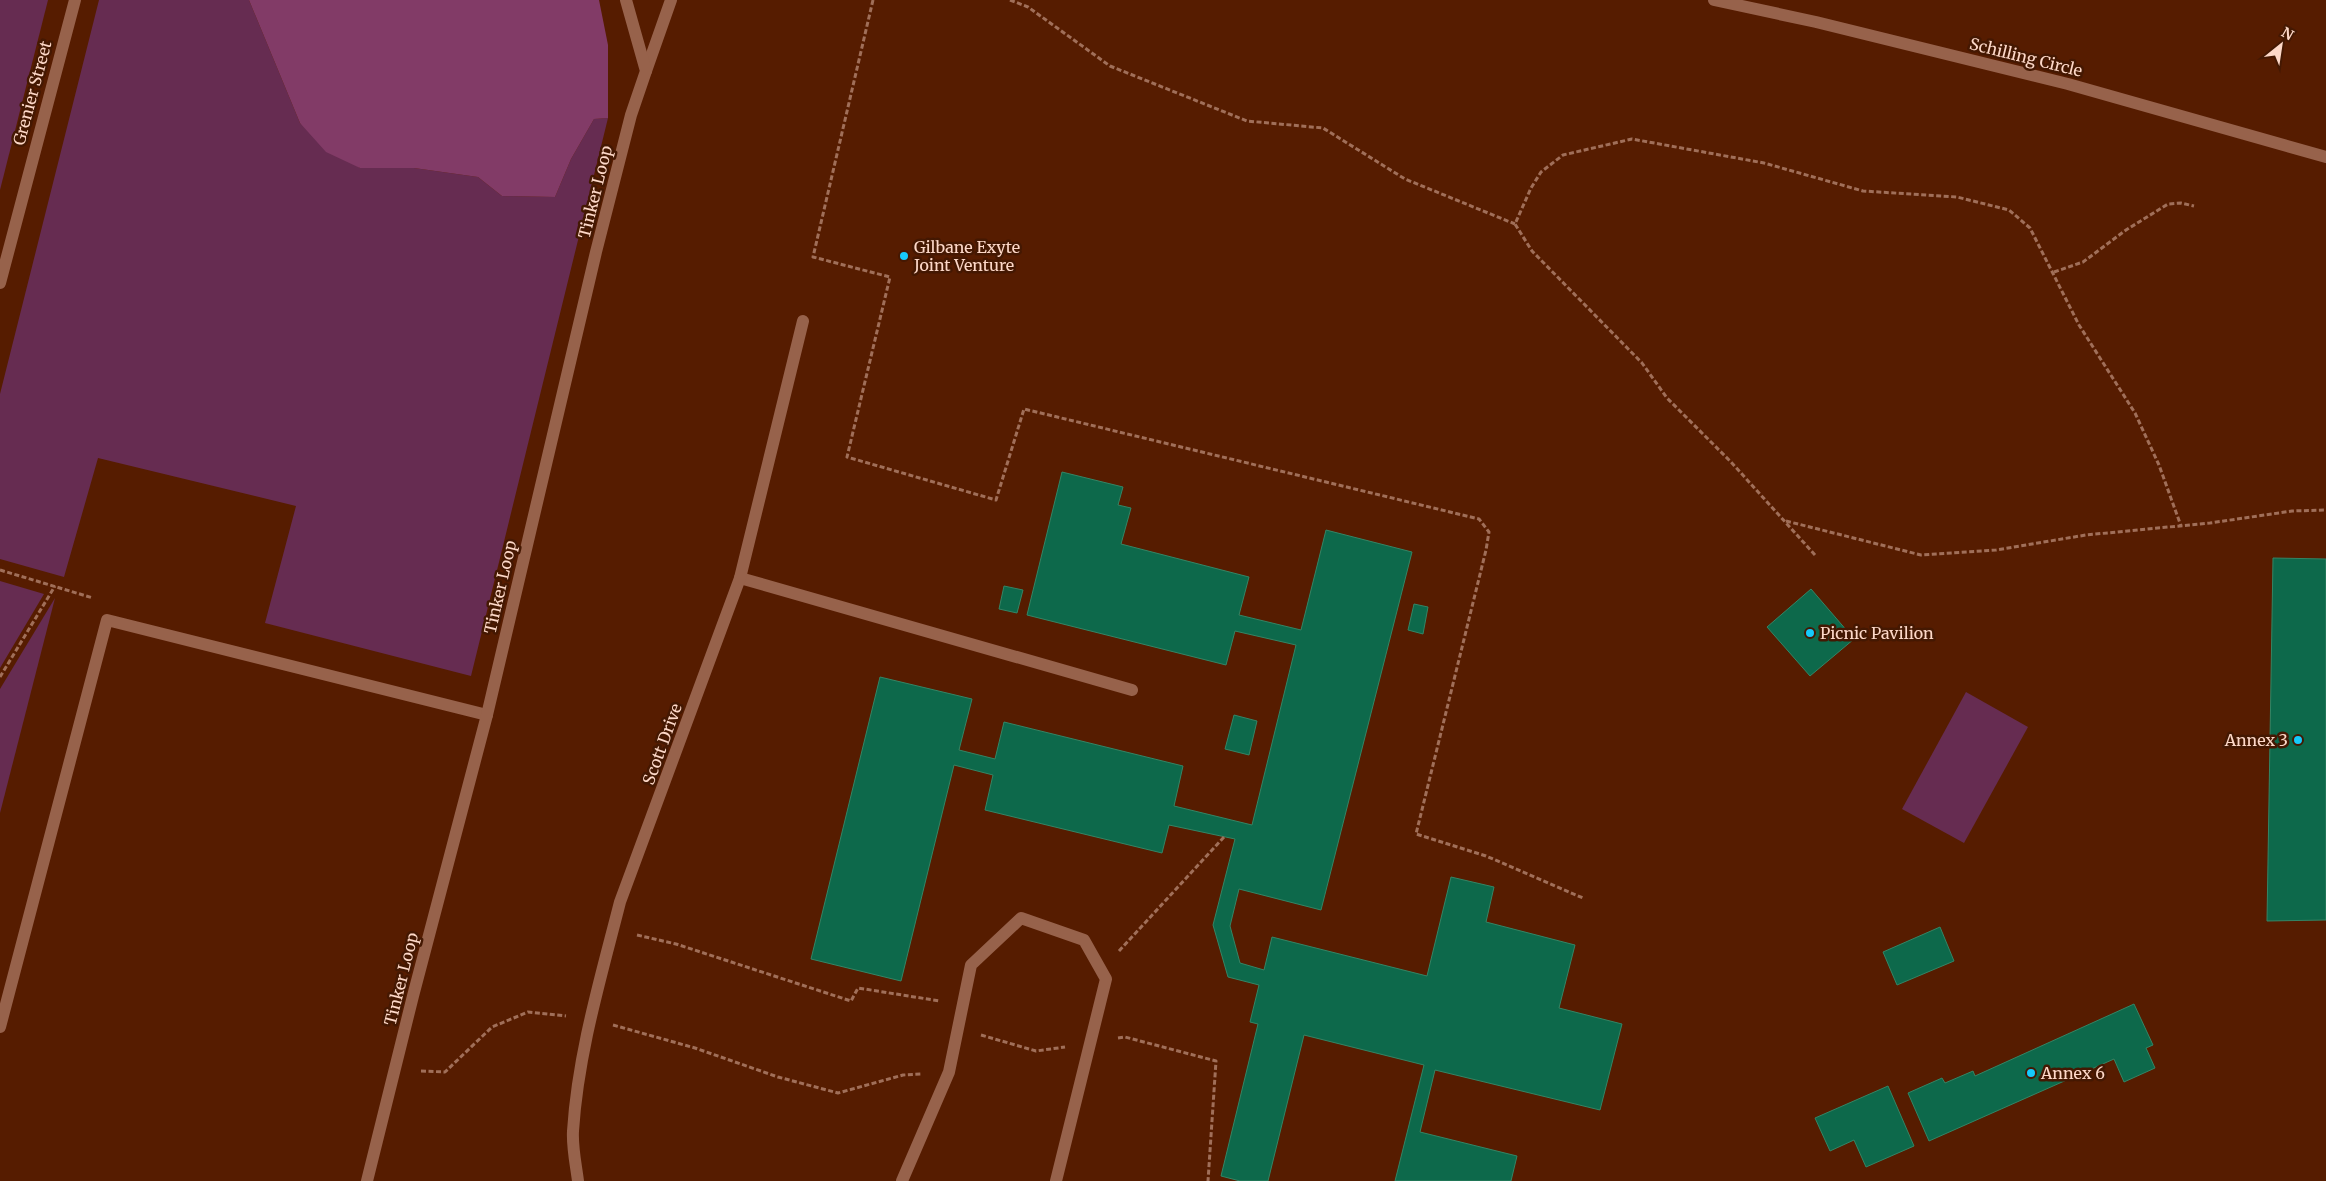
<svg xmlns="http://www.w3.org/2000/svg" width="2326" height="1181" font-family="Merriweather,serif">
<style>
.green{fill:#662c51}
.forest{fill:#823b67}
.building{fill:#0d694b;stroke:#348565}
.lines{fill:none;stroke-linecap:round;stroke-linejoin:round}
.path{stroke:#a06f59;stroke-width:3;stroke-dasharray:5 2.5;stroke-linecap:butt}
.minor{stroke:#97624b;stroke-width:12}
.poi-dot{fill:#16cafb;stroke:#441802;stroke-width:2}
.labels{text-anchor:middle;stroke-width:5;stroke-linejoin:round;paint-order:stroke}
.street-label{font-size:16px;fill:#fdd8c8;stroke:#441802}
.poi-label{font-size:16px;fill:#fdd8c8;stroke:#441802;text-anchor:start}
</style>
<rect width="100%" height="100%" fill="#561c00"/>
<g class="green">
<path d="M0,0H48L0,190Z"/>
<path d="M99,0H249L300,123L360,168H414L478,177L502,196L555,197L571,159L594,119L608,118L471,676L265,623L296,506L98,458L64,577L0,559V394Z"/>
<path d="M0,581L44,594L0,668Z"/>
<path d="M55,598L0,813V689Z"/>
<path d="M1966,692L2028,727L1964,843L1902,809Z"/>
</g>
<path class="forest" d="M249,0H599L608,45V118L594,119L571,159L555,197L502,196L478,177L414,168H360L326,152L300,123Z"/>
<g class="building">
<path d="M1062,472L1123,487L1118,505L1131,508L1121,544L1249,577L1239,615L1301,630L1326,530L1412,552L1321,910L1239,889L1230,926L1240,963L1264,970L1272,937L1427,976L1451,877L1494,887L1486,922L1575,945L1559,1008L1622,1024L1600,1110L1435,1070L1420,1132L1517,1156L1511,1181H1395L1424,1065L1304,1035L1268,1181H1240L1221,1176L1258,1024L1250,1022L1259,985L1228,977L1213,925L1235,839L1169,825L1162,853L985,810L993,775L954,765L901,981L811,959L880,677L972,699L959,750L995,759L1004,722L1183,766L1174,806L1252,825L1296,645L1235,631L1226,665L1027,615Z"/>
<path d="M2273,558L2326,559V920L2267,921Z"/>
<path d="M1004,586L1023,590L1017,613L999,609Z"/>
<path d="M1811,589L1854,639L1810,676L1767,627Z"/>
<path d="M1414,604L1428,607L1423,634L1408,630Z"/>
<path d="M1234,715L1257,721L1249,755L1225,749Z"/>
<path d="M1940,927L1954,961L1897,985L1883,952Z"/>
<path d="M2134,1004L2153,1045L2146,1048L2155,1068L2124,1082L2114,1059L1929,1141L1908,1093L1942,1078L1945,1083L1973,1071L1975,1076Z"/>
<path d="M1888,1086L1914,1146L1866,1167L1854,1140L1830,1151L1815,1118Z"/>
</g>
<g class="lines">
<g class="path">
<path d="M873,0L813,257L890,277L847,457L996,500L1024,409L1479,519L1489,532L1486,550L1416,834L1486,856L1583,898"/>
<path d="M1010,0L1028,7L1110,66L1247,121L1323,128L1405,179L1515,224"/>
<path d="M2054,272L2083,262L2126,230L2168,204L2181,203L2194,206"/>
<path d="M1786,521L1921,555L1996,550L2086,535L2210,523L2292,511L2326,510"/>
<path d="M1815,555L1731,462L1667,398L1642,363L1532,251L1515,224L1531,188L1541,172L1563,155L1632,139L1764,163L1863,191L1957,197L2009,210L2030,228L2079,325L2135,413L2159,465L2181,526"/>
<path d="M0,570L93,598"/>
<path d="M0,677L55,586"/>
<path d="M637,935L676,944L851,1001L858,988L940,1001"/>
<path d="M1119,951L1224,837"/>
<path d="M613,1025L695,1048L778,1077L838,1093L903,1075L922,1074"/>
<path d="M981,1035L1036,1051L1065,1047"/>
<path d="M1118,1038L1125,1037L1216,1061L1208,1181"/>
<path d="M421,1071L445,1072L492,1027L528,1012L566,1016"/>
</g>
<g class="minor">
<path d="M1714,0L1816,22L2068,84L2326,157"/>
<path d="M646,71L671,0"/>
<path d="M0,283L75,0"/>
<path d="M740,578L1132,690"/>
<path d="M0,1027L107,620L487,715"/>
<path d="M367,1181L413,996L487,715L596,252L631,115L646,71L626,0"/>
<path d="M578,1181C576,1165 572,1147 573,1131C578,1053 601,977 620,902L740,578L803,321"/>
<path d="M902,1181L949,1072L971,965L1021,918L1084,940L1106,979L1056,1181"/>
</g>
</g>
<g class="poi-dot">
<circle cx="904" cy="256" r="5"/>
<circle cx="1810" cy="633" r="5"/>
<circle cx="2298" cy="740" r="5"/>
<circle cx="2031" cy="1073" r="5"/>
</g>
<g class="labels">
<g class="street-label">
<text transform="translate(2026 57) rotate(14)" y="6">Schilling Circle</text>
<text transform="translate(32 93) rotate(-75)" y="6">Grenier Street</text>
<text transform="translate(595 192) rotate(-76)" y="6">Tinker Loop</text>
<text transform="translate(500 587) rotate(-77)" y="6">Tinker Loop</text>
<text transform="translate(662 744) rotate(-70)" y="6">Scott Drive</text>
<text transform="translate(401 979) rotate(-76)" y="6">Tinker Loop</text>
</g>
<g class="poi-label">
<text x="914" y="253">Gilbane Exyte<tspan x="914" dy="18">Joint Venture</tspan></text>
<text x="1820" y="639">Picnic Pavilion</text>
<text x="2288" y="746" text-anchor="end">Annex 3</text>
<text x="2041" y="1079">Annex 6</text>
</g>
</g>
<g transform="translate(2281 45) rotate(30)" stroke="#441802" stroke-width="4" paint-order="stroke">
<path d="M0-4L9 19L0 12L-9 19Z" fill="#fdd8c8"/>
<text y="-8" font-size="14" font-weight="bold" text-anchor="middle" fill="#fdd8c8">N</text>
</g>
</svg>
